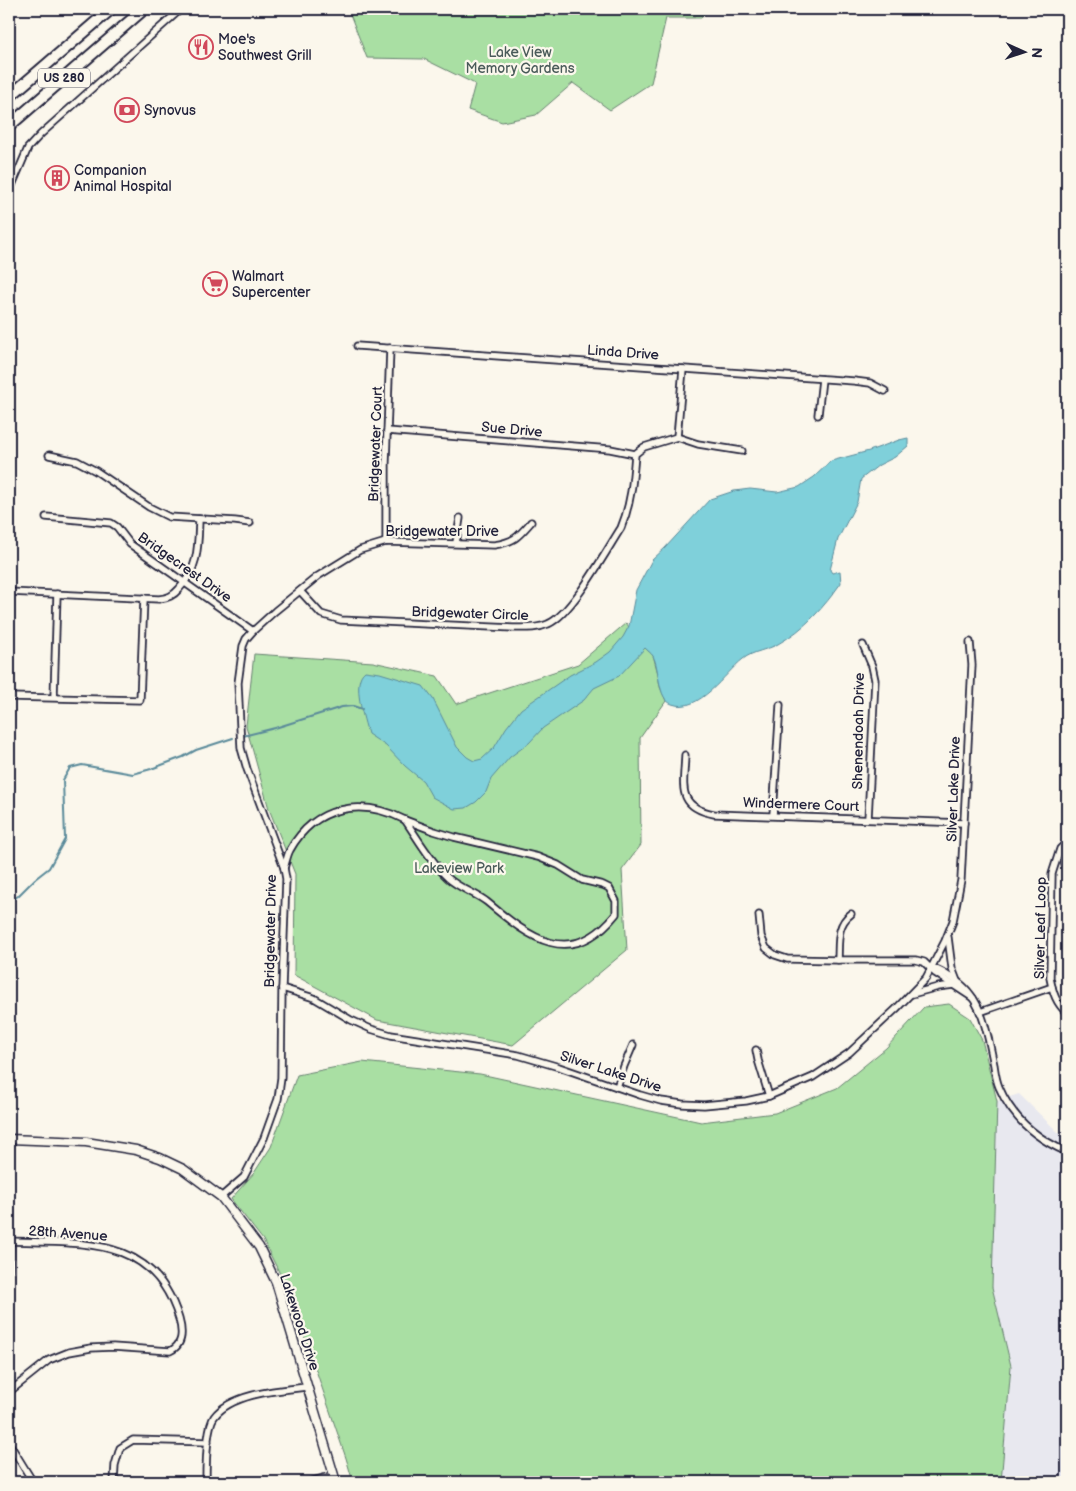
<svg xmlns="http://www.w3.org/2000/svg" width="1076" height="1491" font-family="'Balsamiq Sans',sans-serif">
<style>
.built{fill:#e8e8ef}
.green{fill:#a9dfa3;stroke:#66806f}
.water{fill:#7fd0da;stroke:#5a8a9a}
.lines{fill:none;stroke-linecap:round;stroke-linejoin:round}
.stream{stroke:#5a8a9a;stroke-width:2}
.street-casing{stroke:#22223b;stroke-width:9}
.secondary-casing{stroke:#22223b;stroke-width:11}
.highway-casing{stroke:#22223b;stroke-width:14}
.street{stroke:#fbf7ec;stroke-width:5.5}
.secondary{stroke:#fbf7ec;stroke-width:8}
.highway{stroke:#fbf7ec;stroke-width:10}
.labels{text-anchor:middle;stroke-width:4.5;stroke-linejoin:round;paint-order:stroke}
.shield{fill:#fbf7ec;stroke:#636270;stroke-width:1}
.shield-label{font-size:12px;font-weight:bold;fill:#22223b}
.poi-label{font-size:14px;fill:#22223b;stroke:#fbf7ec;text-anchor:start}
.park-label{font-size:14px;fill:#4a5b5a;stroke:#fbf7ec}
.street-label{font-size:14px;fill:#22223b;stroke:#fbf7ec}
</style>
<rect width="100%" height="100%" fill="#fbf7ec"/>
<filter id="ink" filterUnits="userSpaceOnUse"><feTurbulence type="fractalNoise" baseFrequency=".02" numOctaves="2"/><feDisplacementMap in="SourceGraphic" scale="10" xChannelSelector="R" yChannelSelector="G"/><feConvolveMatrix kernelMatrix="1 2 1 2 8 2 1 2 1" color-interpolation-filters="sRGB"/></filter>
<g filter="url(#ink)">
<path class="built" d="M1019,1094L1067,1141V1482H1001L1011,1366L992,1287L997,1101Z"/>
<g class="green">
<path d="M348,9H708L701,18H666L651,83L610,110L573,83L536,115L502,122L468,110L475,84L424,59L367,58Z"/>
<path d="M626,623L645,648L653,655L658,674L660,687L666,701L640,738L641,845L622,870L627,950L513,1045L377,1020L294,975L295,874L269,809L246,726L254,654L373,662L437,676L456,704L578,664Z"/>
<path d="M949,1004L970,1018L982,1040L997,1101L992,1287L1011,1366L1001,1482H353L346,1458L290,1294L263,1240L231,1199L254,1173L271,1147L297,1075L362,1062L480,1074L701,1122L775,1113L837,1088L886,1048L924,1007Z"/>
</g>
<path class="water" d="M908,438V446L895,457L879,465L861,479L857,502L838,539L830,570L832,573L840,571L841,583C824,607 805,629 778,644C768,650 753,651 743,659C725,673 699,714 672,704C657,699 660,669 653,656C651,653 648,651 645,648L619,676L594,688L584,700L543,728L529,743L510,757L491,779L486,792L476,802L466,808L454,809L432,797L423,781L405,766L386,746L368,734C364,719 351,681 365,671L380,673L423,686L433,699L457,747L467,757L474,761L482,759L494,748L506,728L521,709L570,675L596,662L610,652L623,637L629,626L636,590L652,560L665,548L710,499L734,491L750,489L777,492L799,487L814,477L831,461L869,451L899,440Z"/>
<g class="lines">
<g class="stream">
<path d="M243,736L275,728L342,707L353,706L362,709"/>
<path d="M9,902L18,896L35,879L49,868L65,839L63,780L70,768L82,765L133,774L151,769L183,757L196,750L233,738"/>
</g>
<defs>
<g id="street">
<path d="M10,190L28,148L41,134L181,9"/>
<path d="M357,346L854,381L870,383L885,391"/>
<path d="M818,415L822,379"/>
<path d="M387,431L610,449L635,454"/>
<path d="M677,437L683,369"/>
<path d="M677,437L698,444L742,451"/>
<path d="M49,455L77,461L96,471L149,507L169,517L235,521L250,523"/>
<path d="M46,517L111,523L117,527L130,544L253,631"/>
<path d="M386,542V463L390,348"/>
<path d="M456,543L460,518"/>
<path d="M300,591L321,614L341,620L513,628C524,628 537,629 548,624C572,614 606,551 621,528C631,504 633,480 635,454L644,447L677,437"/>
<path d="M9,592L159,599C168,598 173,596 179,589C199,568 198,546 199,519"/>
<path d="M863,645L872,666L875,680L868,819"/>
<path d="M9,697L140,700L144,598"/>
<path d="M54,697L57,594"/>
<path d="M685,755C684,786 676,807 714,814L964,823"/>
<path d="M773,815L780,705"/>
<path d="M405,820L434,831L454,837L538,857L558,865L582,880L603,885L609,888L616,901V914C571,970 530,938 487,902C476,893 460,889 448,878C431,862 418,839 405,820Z"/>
<path d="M1067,842L1060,849L1052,874L1050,978C1053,993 1056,1003 1067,1013"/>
<path d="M284,868C286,863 287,855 290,850C315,805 362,798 405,820"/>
<path d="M759,915L761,936L766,948L775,955L787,959L838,960H916L924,962L935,973L973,998"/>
<path d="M948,937L952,968L957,981"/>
<path d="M838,960C839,943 836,925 851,914"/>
<path d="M932,968C939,969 945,974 952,978C983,996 987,1033 994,1065C995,1072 996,1080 999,1087C1012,1118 1037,1139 1067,1152"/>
<path d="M282,988L314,998L351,1020L371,1029L391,1035L518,1055L559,1067L640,1095L661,1101L682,1104L704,1105L746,1101L769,1096L813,1077L849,1053L896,1009L926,978L945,941L953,921L961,880L972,665L970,642"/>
<path d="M912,994L938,987L954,985"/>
<path d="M980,1012L1052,987"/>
<path d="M756,1050L758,1060L769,1096"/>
<path d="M617,1087L624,1066L633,1045"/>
<path d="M221,1197L244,1177L264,1138L278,1099L281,1078L282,988L286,879L284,868L247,769L241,748L238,683L243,646L246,639L253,631L275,611L318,576L360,550L386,542L494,545C514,542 518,537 531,522"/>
<path d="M9,1241C80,1244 154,1234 179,1319C183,1333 183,1345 170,1351L113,1347L91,1348L69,1352L49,1360L9,1392"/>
<path d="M9,1277L10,1242"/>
<path d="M9,1443L33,1482"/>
<path d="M114,1482L115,1465L120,1448L133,1440L208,1442"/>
<path d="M206,1482C206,1468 206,1429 214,1417C232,1393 280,1390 307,1387"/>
<path d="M309,1482L334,1475"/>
</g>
<g id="secondary">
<path d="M9,189V191"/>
<path d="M9,1139L86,1142L136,1150L160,1158L183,1169L221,1197L259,1247L276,1282L336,1482"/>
</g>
<g id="highway">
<path d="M9,97L111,9"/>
<path d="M9,126L144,9"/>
</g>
</defs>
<use href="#street" class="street-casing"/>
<use href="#secondary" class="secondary-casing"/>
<use href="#highway" class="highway-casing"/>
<use href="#street" class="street"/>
<use href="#secondary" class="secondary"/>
<use href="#highway" class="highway"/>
</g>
</g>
<defs>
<symbol id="restaurant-ring" viewBox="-11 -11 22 22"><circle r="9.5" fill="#fbf7ec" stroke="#d1495b" stroke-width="1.5"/><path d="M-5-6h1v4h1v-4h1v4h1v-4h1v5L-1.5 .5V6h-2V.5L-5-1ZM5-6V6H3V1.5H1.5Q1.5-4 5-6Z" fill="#d1495b"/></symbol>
<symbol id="bank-ring" viewBox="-11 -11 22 22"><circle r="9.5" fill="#fbf7ec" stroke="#d1495b" stroke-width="1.5"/><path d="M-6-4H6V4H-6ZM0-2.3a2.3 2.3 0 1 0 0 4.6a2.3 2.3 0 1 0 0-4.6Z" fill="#d1495b"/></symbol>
<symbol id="building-ring" viewBox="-11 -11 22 22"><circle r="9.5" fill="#fbf7ec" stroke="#d1495b" stroke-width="1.5"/><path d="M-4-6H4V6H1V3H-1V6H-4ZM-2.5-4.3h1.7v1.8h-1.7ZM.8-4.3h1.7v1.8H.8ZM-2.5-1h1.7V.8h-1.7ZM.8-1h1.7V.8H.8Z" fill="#d1495b"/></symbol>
<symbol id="supermarket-ring" viewBox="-11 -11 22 22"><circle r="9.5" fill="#fbf7ec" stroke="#d1495b" stroke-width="1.5"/><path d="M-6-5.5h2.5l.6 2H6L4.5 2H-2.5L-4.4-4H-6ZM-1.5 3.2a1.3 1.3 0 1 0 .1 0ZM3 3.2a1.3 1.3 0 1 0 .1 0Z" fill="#d1495b"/></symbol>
</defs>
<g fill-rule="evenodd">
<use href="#restaurant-ring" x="187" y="33" width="28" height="28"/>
<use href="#bank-ring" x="113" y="96" width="28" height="28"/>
<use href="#building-ring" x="43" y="164" width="28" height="28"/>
<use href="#supermarket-ring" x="201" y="270" width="28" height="28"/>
</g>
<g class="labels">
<rect class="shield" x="38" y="68.5" width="52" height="19" rx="4"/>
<g class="shield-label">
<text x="64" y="82">US 280</text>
</g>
<g class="poi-label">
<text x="218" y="44">Moe's<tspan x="218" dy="16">Southwest Grill</tspan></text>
<text x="144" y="115">Synovus</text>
<text x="74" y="175">Companion<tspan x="74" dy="16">Animal Hospital</tspan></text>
<text x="232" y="281">Walmart<tspan x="232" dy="16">Supercenter</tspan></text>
</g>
<g class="park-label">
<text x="520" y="57">Lake View<tspan x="520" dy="16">Memory Gardens</tspan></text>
<text x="459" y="873">Lakeview Park</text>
</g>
<g class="street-label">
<text transform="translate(623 352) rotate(4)" y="5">Linda Drive</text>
<text transform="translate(512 429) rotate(5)" y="5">Sue Drive</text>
<text transform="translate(375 444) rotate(-88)" y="5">Bridgewater Court</text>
<text x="442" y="536">Bridgewater Drive</text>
<text transform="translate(185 567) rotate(35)" y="5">Bridgecrest Drive</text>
<text transform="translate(470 613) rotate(2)" y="5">Bridgewater Circle</text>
<text transform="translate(858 731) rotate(-89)" y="5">Shenendoah Drive</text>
<text transform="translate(953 789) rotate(-88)" y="5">Silver Lake Drive</text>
<text transform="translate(801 804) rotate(2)" y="5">Windermere Court</text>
<text transform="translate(1040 928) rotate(-89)" y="5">Silver Leaf Loop</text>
<text transform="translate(270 931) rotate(-89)" y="5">Bridgewater Drive</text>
<text transform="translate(611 1071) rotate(18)" y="5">Silver Lake Drive</text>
<text transform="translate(68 1233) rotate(4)" y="5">28th Avenue</text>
<text transform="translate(300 1322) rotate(72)" y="5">Lakewood Drive</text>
</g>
</g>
<rect width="1076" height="1491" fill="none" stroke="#fbf7ec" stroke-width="30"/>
<rect x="15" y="15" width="1046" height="1461" fill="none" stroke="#22223b" stroke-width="2" filter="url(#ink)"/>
<g transform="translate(1024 52) rotate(93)" stroke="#fbf7ec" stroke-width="4" paint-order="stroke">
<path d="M0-4L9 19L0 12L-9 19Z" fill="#22223b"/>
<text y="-8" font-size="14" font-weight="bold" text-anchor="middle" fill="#22223b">N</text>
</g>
</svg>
